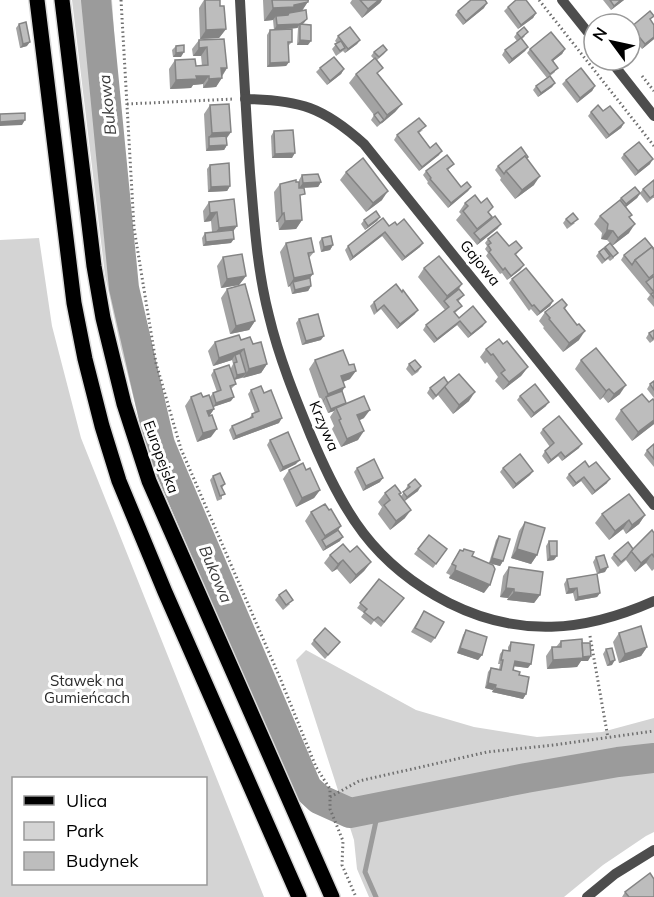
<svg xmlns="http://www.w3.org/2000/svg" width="654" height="897" font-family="Mulish,sans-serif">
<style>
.green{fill:#d4d4d4;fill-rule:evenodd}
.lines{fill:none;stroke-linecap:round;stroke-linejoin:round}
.stream{stroke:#9b9b9b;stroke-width:5}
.river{stroke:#9b9b9b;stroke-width:30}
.major-casing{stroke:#dbdbdb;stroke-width:18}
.path{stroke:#6f6f6f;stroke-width:3;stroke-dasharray:1.5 3;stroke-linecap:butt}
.minor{stroke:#4d4d4d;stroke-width:10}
.major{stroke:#000;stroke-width:15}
.wall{fill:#a3a3a3}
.shaded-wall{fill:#848484}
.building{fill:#bdbdbd;stroke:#848484;stroke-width:1.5}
.labels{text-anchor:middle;stroke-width:6;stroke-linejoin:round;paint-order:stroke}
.street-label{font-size:15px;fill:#000;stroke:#fff}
.park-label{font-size:15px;fill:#2b2b2b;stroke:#fff}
.water-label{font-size:16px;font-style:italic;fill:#3c3c3c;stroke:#fff}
</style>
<rect width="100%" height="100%" fill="#fff"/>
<g class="green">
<path d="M72,0H112L121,143L143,341L153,386L183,461L160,475L139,419L121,349L105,275Z"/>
<path d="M39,238L52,326L81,438L264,897H0V240ZM206,778V884H14V778Z"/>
<path d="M306,650L416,710L474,727L537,737L602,732L654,718V832L646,836L603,865L564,897H369L357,869L354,840L296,660Z"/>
</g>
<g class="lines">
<path class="stream" d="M376,897L365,872L379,807"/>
<path class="river" d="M96,0L124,288L160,445L307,788L319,799L350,813L526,778L618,762L654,758"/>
<defs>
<g id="major">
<path d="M37,0L74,303L85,359L102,426L119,481L165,592L299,897"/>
<path d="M62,0L94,266L103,318L124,404L149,481L332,897"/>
</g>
</defs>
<use href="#major" class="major-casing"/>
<g class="path">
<path d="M121,0L134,228L156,363L181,449L280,678L316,767L330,789V809L343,841L342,865L356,897"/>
<path d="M539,0L654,146"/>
<path d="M642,76L654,91"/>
<path d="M127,104L234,99"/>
<path d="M590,636L608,738"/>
<path d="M330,797L359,781L487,752L554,745L654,731"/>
</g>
<g class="minor">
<path d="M240,0C243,57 246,115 250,172C254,220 257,270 269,316C279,358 295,397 311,436C343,512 373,564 449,603C519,638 584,632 654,601"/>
<path d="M562,0L594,40"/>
<path d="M610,60L654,116"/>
<path d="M245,99C300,100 323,107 364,144L654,505"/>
<path d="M587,897L615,874L654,850"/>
</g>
<use href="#major" class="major"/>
</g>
<g class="wall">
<path d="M204,0H220V6L226,29L219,38L200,39L199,8Z"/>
<path d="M263,0H309L302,11L307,19L302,24L308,45H297L298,28L274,30L273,20L264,21Z"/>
<path d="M352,0H382L380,3L362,18L350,3Z"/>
<path d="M603,0H624L611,10Z"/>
<path d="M508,7L536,13L533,18L518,29L504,11Z"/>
<path d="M484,8L463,25L455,15L458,11Z"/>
<path d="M650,21L654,25V39L642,49L630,34V28L631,27Z"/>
<path d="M19,24L27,46L20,48L16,28Z"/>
<path d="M270,30L292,42L288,46L289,62L286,66L267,67V35Z"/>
<path d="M517,33L525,36L522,39L528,47L525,51L509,64L502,55L505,50L517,41L514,37Z"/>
<path d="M338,36L360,40L357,44L345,53L343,51L336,56L332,49L337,43L335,41Z"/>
<path d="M224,39L227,68L216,87L203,88V84L193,85L191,88L170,89L169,69L175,60L196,66H202L201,56H193L192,49L199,40Z"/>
<path d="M176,46L181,57H173L172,50Z"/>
<path d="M530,49H565L562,54L553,61L555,72L550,76L555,83L552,87L538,97L533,90L536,86L547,78L527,53Z"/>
<path d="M387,50L384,54L377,60L378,75L402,104L395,112L377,127L371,120L374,115L349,83L356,74L374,59L371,56L374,52Z"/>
<path d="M320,68L344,69L341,74L327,85L316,72Z"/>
<path d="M566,80L595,86L592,91L577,103L562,84Z"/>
<path d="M210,105L231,132L227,138V145L224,150L206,151L204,114Z"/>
<path d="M603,111L624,123L621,128L606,139L588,116L591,112Z"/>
<path d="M423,130L419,133L430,148L439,155L419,171L394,140L397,135Z"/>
<path d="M274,131L292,158H272L271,136Z"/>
<path d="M624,154L650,164L635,176L621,158Z"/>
<path d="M527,159L534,185L515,199L500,180L501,178L495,170L498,166Z"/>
<path d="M454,164L448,170L461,187H471L468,191L448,208L427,183L428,182L423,175L426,171Z"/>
<path d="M210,165L230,186L227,191L208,192L207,169Z"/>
<path d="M346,172L382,200L366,212L340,180Z"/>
<path d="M302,175L321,182L318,187L299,188V180Z"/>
<path d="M654,180V198H653L647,203L640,194L637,198L626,207L630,218L629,233L612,246L614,258L610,261L608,259L602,264L596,256L599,252L610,243L607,240L601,239L602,233L594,224L600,216L619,201L621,198L640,193L643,189Z"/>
<path d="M280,184L300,201L302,220L296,229L279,230L278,222H276L274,192Z"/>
<path d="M209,202L237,226L233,231L231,243L203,246L202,238L205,233L212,232L211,221L204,222L203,211Z"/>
<path d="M465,203L489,213L492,217L490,220L498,228L477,245L456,220L461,214L459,212Z"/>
<path d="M380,217L377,221L365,230L361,224L364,220Z"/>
<path d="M566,219L575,223L567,229L563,223Z"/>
<path d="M397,225L423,243L420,247L402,261L382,236L350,261L345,250L348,246L389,226Z"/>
<path d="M322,238L333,245L330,250L321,252L319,242Z"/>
<path d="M488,239L509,246L522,248L516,255L524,265L520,270L507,280L502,273L500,274L486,256L488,253L485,249L487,246L485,243Z"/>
<path d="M286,243L314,252L309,258L310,278L311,286L308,291L292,294L290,286L288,287L280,252Z"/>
<path d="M654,250V307L647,299L650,295L621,260L624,255Z"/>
<path d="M223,257L246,276L239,285L221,288L217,266Z"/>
<path d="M424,268L459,289L464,295L458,302L462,306L455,313L459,318L483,326L468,338L457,325L434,343L423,330L426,325L445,310L418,277Z"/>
<path d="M512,279L553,301L550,306L537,316L531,309L529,311L509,283Z"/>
<path d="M227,289L255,321L249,330L230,334L221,298Z"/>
<path d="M374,302L415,314L397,329L381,309L374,315L370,306Z"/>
<path d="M567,305L565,309L579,340L563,352L543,328L544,327L539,321L545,312Z"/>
<path d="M299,319L321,340L302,345L296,323Z"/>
<path d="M649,333L654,340L650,343L646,338Z"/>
<path d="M241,340L253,344L267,364L261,373L234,380L236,384L231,389V401L213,407L214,409L209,416L211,437L197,442L185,406L191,397H210L213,393L217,392L211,375L214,370L231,368L233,364L232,360L213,366L208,351L215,342Z"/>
<path d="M503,344L528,367L521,376L503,390L495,381L498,377L487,362L485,364L480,357L486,349Z"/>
<path d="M315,360L350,379L343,382L342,391L346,403L364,418L360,420L358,440L341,447L332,429L334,426L330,417L334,411L328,413L323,402L321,403L309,369Z"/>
<path d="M581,360L620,394L608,403L603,397L600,400L575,369Z"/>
<path d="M409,364L421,367L418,372L412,376L406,369Z"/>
<path d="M654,381V398L647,389L650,384Z"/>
<path d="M448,383L469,401L453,414L438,395L433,400L427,393L430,388Z"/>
<path d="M251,390L264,393L279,423L233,440L229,430L232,426L249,419L252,414L255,413L248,394Z"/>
<path d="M520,396L546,406L531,418L517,400Z"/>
<path d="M654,401V424L632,441L615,419L621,410Z"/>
<path d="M543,429L579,448L562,461L558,456L548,464L542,456L545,451L550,447L540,433Z"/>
<path d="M270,440L296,464L280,472L267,445Z"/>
<path d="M654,444V467L644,455L647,450Z"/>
<path d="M589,467L607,483L592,495L581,481L573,487L566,478L569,474Z"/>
<path d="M357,468L380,482L363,491L354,472Z"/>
<path d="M503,468L533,471L530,475L513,489L500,472Z"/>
<path d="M289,470H306L320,490L314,498L296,507L283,479Z"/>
<path d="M213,476L225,484L222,488V499L217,501L210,480Z"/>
<path d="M408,485L418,491L405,501V518L390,530L378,514L382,507L378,502L385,493H401L400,494L401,496L406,490H405Z"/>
<path d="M329,510L341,526L338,530L340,541L323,551L305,521L311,512Z"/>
<path d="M602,514L645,515L639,524L626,534L623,529L609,540L595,523Z"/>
<path d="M525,522L537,555L531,564L511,558L519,531Z"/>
<path d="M654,533V569L652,571L646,563L635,572L626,560L618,567L611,558L614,554L633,549Z"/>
<path d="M429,535L447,549L433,568L414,554Z"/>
<path d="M499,536L503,561L500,566L489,563L496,540Z"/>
<path d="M549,541L554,560L547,561L546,546Z"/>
<path d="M460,550L472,556L484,593L449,578L450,575L446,573Z"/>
<path d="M350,552L371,562L364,571L350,584L337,569L332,572L324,563L330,555Z"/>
<path d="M596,557L605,572L597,574L593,562Z"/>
<path d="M509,567L540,595L534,603L507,600L508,598L500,597L503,576Z"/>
<path d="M379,579L404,598L381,627L374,621L371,625L361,617L364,613L357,608Z"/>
<path d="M567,579L600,593L597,597L575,601L573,593L566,594L564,584Z"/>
<path d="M279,595L290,604L283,610L275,600Z"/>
<path d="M424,611L435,638L431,643L411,632Z"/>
<path d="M466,630L482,655L478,660L457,653L463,635Z"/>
<path d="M619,633L647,647L641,656L619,663L613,642Z"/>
<path d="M314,640L340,642L325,659L311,644Z"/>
<path d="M561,641L582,643L588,661H581L577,667L547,669L546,656L552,647H556Z"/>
<path d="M511,642L528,668L514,666L513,670L519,675L526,694L523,699L492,692L493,690L485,688L488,672L491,668L499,669L500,664H498L500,654L503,650H508V647Z"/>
<path d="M606,649L612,665L607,666L603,654Z"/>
<path d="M625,892L654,897H622Z"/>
</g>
<g class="shaded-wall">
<path d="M304,0H309L299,15L276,16L273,20L264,21L273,8L294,5Z"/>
<path d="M379,0H382L380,3L362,18L368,9Z"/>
<path d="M621,0H624L611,10L614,6Z"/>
<path d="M487,3L484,8L463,25L466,21Z"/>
<path d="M536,13L533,18L518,29L521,25Z"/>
<path d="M307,19L304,23L300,26V24L297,28L274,30L277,25Z"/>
<path d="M226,29L219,38L200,39L206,30Z"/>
<path d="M654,37V39L642,49L645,44Z"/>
<path d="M300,40L311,41L308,45H297Z"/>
<path d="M360,40L357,44L345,53L348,49Z"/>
<path d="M30,42L27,46L20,48L23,44Z"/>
<path d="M207,47L201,56H193L199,48Z"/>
<path d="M528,47L525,51L509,64L512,59Z"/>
<path d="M565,49L562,54L549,64L552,60Z"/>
<path d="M184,52L181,57H173L176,53Z"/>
<path d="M289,62L286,66L267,67L270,63Z"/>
<path d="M221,68H227L221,77Z"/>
<path d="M344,69L341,74L327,85L330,81Z"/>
<path d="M196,76H209L203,84L193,85L191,88L170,89L176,80Z"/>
<path d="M222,78L216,87L203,88L209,79Z"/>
<path d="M555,83L552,87L538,97L541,93Z"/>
<path d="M595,86L592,91L577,103L580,98Z"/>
<path d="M402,104L395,112L381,124L387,115Z"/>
<path d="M25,120L22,125L0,126V122Z"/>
<path d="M624,123L621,128L606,139L609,135Z"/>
<path d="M231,132L224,141L209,137L212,133Z"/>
<path d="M227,145L224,150L206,151L209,146Z"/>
<path d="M442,151L439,155L419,171L422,167Z"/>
<path d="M295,153L292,158H272L275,154Z"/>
<path d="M653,159L650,164L635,176L638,171Z"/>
<path d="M540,176L534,185L515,199L522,190Z"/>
<path d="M321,182L318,187L299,188L303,183Z"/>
<path d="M230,186L227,191L208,192L211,187Z"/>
<path d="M471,187L468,191L448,208L451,203Z"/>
<path d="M388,191L382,200L366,212L373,203Z"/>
<path d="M640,193L637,198L623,209L626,204Z"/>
<path d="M217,212L211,221L204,222L210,213Z"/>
<path d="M284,213L278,222H276L282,214Z"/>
<path d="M380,217L377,221L365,230L368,226Z"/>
<path d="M302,220L296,229L279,230L285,221Z"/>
<path d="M501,224L498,228L477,245L480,240Z"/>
<path d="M635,224L629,233L612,246L618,238Z"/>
<path d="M237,226L231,234L212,236L219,228Z"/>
<path d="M607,230L613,231L607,240L601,239Z"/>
<path d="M385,232L382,236L350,261L353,257Z"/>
<path d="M234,239L231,243L203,246L206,242Z"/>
<path d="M423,243L420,247L402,261L405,257Z"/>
<path d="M333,245L330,250L321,252L324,247Z"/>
<path d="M524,265L520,270L507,280L511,276Z"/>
<path d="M313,274L306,283L293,282L290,286L288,287L294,278Z"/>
<path d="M246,276L239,285L221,288L227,279Z"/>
<path d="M462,284L456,293L444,301L447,296Z"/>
<path d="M311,286L308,291L292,294L295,290Z"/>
<path d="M553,301L550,306L537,316L540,312Z"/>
<path d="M418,310L415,314L397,329L400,324Z"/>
<path d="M255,321L249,330L230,334L236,326Z"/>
<path d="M460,321L457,325L434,343L437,339Z"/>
<path d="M486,322L483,326L468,338L471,334Z"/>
<path d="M585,331L579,340L563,352L569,343Z"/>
<path d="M324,336L321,340L302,345L306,341Z"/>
<path d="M244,349L237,358L235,355L232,360L213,366L219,358Z"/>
<path d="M267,364L261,373L243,378L249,369Z"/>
<path d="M528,367L521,376L503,390L509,382Z"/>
<path d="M356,371L350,379L335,385L341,376Z"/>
<path d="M246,373L243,377L234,380L237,375Z"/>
<path d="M626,385L620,394L608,403L614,394Z"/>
<path d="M345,387L339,396L326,397L323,402L321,403L328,394Z"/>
<path d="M609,389L603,397L600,400L606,391Z"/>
<path d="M475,392L469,401L453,414L459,405Z"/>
<path d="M234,397L231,401L213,407L216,403Z"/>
<path d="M549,402L546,406L531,418L534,413Z"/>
<path d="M346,403L336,408L334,411L328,413L331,409Z"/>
<path d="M214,409L208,418L207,411Z"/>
<path d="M370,410L364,418L351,424L357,415Z"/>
<path d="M282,418L279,423L233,440L236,436Z"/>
<path d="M654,420V424L632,441L638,432Z"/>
<path d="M217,429L211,437L197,442L203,433Z"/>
<path d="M364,431L358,440L341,447L347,439Z"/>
<path d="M582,444L579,448L562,461L565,457Z"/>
<path d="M561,452L558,456L548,464L551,460Z"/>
<path d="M300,460L296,464L280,472L283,467Z"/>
<path d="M533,471L530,475L513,489L516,484Z"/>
<path d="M584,477L581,481L573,487L576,483Z"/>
<path d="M383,478L380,482L363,491L366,486Z"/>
<path d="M610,479L607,483L592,495L595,491Z"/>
<path d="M421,486L418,491L404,501L407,497Z"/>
<path d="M320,490L314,498L296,507L302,498Z"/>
<path d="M411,510L405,518L390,530L396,521Z"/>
<path d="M645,515L639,524L626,534L632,525Z"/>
<path d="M629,520L623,529L609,540L615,531Z"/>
<path d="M341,526L335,534L322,540L325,536Z"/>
<path d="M343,537L340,541L323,551L326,547Z"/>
<path d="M517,549L537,555L531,564L511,558Z"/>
<path d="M652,554L646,563L635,572L641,563Z"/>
<path d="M550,556H557L554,560L547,561Z"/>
<path d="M492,558L503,561L500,566L489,563Z"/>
<path d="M343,560L337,569L332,572L338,564Z"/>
<path d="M371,562L364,571L350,584L356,575Z"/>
<path d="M608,567L605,572L597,574L600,570Z"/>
<path d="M455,570L490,585L484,593L449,578Z"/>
<path d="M506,588L514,589L508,598L500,597Z"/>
<path d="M577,588L573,593L566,594L569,589Z"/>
<path d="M514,592L540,595L534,603L507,600Z"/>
<path d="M600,593L597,597L575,601L578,597Z"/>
<path d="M647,647L641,656L619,663L625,654Z"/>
<path d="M460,648L482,655L478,660L457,653Z"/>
<path d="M591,656L588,661H581L577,667L547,669L553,660Z"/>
<path d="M615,660L612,665L607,666L610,662Z"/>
<path d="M515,661L531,664L528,668L512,666Z"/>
<path d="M488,683L496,685L493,690L485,688Z"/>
<path d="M495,688L526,694L523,699L492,692Z"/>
</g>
<g class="building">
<path d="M205,0H220V6H224L226,29L206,30Z"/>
<path d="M272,0H308V2L294,5V7L273,8Z"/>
<path d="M360,0H379L368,9Z"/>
<path d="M471,0H485L487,3L466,21L458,11Z"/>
<path d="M516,0H526L536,13L521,25L508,7Z"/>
<path d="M610,0H621L614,6Z"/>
<path d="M306,10L307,19L300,24L277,25L276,16L288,15L289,13Z"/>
<path d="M650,11L654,16L650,19L654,25V37L645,44L631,27Z"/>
<path d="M26,22L30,42L23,44L19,24Z"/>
<path d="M300,24L311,25V41L300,40Z"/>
<path d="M350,27L360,40L348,49L338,36Z"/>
<path d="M524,27L528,32L521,38L517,33Z"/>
<path d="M292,29V42H288L289,62L270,63V30Z"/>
<path d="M551,32L565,49L552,60L558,68L550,74L530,49Z"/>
<path d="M521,38L528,47L512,59L505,50Z"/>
<path d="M224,39L227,68H221L222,78L209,79V76H196L197,79L176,80L175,60L195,59L196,66L208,65L207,47L199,48V40Z"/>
<path d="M341,41L345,48L340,51L335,44Z"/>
<path d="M184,45V52L176,53V46Z"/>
<path d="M383,45L387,50L379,57L374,52Z"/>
<path d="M334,57L344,69L330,81L320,68Z"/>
<path d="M375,58L383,68L377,73L402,104L387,115L356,74Z"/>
<path d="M581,68L595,86L580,98L566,80Z"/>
<path d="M550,76L555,83L541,93L536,86Z"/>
<path d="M229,104L231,132L212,133L210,105Z"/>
<path d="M598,105L603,111L610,106L624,123L609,135L591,112Z"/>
<path d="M378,112L384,120L380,123L374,115Z"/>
<path d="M25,113V120L0,122V114Z"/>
<path d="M419,118L426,126L418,132L430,148L436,143L442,151L422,167L397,135Z"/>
<path d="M293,130L295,153L275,154L274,131Z"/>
<path d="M226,136L227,145L209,146V137Z"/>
<path d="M639,142L653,159L638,171L624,154Z"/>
<path d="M521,147L528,157L526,158L525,156L506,171L504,174L498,166Z"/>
<path d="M447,155L454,164L447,169L461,187L467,182L471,187L451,203L430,179L431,178L426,171Z"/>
<path d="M525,156L540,176L522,190L506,171Z"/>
<path d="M363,158L388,191L373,203L346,172Z"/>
<path d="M229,163L230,186L211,187L210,165Z"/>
<path d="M318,174L321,182L303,183L302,175Z"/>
<path d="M296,180V182H299V188H304L305,194L300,195L302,220L285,221L284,213L282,214L280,184Z"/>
<path d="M654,180V195L650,198L643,189Z"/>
<path d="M635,187L640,193L626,204L621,198Z"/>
<path d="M475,195L481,203L487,198L493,207L488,212L492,217L477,229L463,211L468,206L465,203Z"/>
<path d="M234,199L237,226L219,228L217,212L210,213L209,202Z"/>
<path d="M620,200L632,215L629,217L635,224L618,238L613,231L607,230L608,224L600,216Z"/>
<path d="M376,211L380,217L368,226L364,220Z"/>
<path d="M573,213L578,219L571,224L566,219Z"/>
<path d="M495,216L501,224L480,240L474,233Z"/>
<path d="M383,218L389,226L395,222L397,225L404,219L423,243L405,257L385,232L353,257L348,246Z"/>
<path d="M233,230L234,239L206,242L205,233Z"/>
<path d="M497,232L509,246L516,241L522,248L515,254L524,265L511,276L505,268L503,270L489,252L491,250L488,245L491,243L488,239Z"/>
<path d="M331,236L333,245L324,247L322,238Z"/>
<path d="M311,238L314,252L308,253L313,274L294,278L286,243Z"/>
<path d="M645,238L654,249L652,247L635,260L632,265L624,255Z"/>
<path d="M610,243L618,253L613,257L605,247Z"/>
<path d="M652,247L654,250V274L649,278L635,260Z"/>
<path d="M604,248L610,256L605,260L599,252Z"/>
<path d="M242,254L246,276L227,279L223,257Z"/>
<path d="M439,256L462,284L447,296L424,268Z"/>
<path d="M526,268L553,301L540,312L534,305L532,306L512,279Z"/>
<path d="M654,276V298L651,294L654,292L646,282Z"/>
<path d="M310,278L311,286L295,290L293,282Z"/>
<path d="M245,284L255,321L236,326L227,289Z"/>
<path d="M396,284L402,292L403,290L418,310L400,324L384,305L377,311L374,302Z"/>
<path d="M459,289L464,295L457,300L462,306L454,312L459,318L473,306L486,322L471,334L460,321L437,339L426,325L449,307L444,301Z"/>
<path d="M562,299L567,305L564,308L577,325L579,324L585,331L569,343L549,319L550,318L545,312Z"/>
<path d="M318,314L324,336L306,341L299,319Z"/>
<path d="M654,330V338L653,339L649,333Z"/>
<path d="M239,335L241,340L250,337L253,344L261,342L267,364L249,369L244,349L219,358L215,342Z"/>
<path d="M499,339L503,344L507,341L528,367L509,382L501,373L505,370L493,354L491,355L486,349Z"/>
<path d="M596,348L626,385L614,394L609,389L606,391L581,360Z"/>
<path d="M343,350L349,365L354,364L356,371L341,376L345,387L328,394L315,360Z"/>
<path d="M240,353L246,373L237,375L234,363L237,362L235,355Z"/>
<path d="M415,360L421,367L415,372L409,364Z"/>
<path d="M229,365L236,384L230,386L234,397L216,403L213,393L221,390L214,370Z"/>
<path d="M459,374L475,392L459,405L444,386Z"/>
<path d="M444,377L448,383L436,396L430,388Z"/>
<path d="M654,381V390L650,384Z"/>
<path d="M535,384L549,402L534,413L520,396Z"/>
<path d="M261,386L264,393L271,390L282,418L236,436L232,426L253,417L252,414L259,411L251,390Z"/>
<path d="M342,391L346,403L331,409L326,397Z"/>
<path d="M201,393L203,397L209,395L214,409L207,411L209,416L212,415L217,429L203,433L191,397Z"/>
<path d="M642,394L649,402L653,399L654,401V420L638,432L621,410Z"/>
<path d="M364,396L370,410L357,415L364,431L347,439L339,420L341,419L336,408Z"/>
<path d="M559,416L582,444L565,457L561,452L551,460L545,451L554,443L543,429Z"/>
<path d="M288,432L300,460L283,467L270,440Z"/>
<path d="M654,444V459L647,450Z"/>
<path d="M520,454L533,471L516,484L503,468Z"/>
<path d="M374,459L383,478L366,486L357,468Z"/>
<path d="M585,461L589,467L596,462L610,479L595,491L584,477L576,483L569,474Z"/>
<path d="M303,463L306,470L310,468L320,490L302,498L289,470Z"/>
<path d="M220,473L225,484L221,486L225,494L220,496L213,476Z"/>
<path d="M415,479L421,486L407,497L403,492L410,487L408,485Z"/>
<path d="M395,485L401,493L399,494L411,510L396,521L384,505L390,500L385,493Z"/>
<path d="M629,494L645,515L632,525L629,520L615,531L602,514Z"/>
<path d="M325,504L329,510L331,509L341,526L325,536L311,512Z"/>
<path d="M525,522L545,528L537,555L517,549Z"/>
<path d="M338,530L343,537L326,547L322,540Z"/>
<path d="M652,530L654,533V557L652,554L641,563L631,551Z"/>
<path d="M429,535L447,549L436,564L418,549Z"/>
<path d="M499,536L510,539L503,561L492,558Z"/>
<path d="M549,541H557V556H550Z"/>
<path d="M628,542L633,549L627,557L621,562L614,554Z"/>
<path d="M343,544L350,552L357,546L371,562L356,575L343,560L338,564L330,555Z"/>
<path d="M464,549L474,552L472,556L493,565L495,569L490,585L455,570L456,566L452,564L460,550L463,551Z"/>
<path d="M604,555L608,567L600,570L596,557Z"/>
<path d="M509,567L543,572L540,595L514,592V589L506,588Z"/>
<path d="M597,574L600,593L578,597L577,588L569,589L567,579Z"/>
<path d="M379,579L404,598L384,622L378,617L374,620L364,612L367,609L360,603Z"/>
<path d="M286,590L293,600L286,605L279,595Z"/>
<path d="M424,611L444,622L435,638L415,628Z"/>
<path d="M641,626L647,647L625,654L619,633Z"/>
<path d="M325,628L340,642L328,655L314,640Z"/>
<path d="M466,630L487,637L482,655L460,648Z"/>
<path d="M582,639L583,658L553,660L552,647H561V641Z"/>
<path d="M511,642L534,645L531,664L515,661L513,670L520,672L519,675L529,677L526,694L495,688L496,685L488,683L491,668L501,670L503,660H501L503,650L510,651Z"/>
<path d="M582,643H590L591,656L583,657Z"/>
<path d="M612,648L615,660L610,662L606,649Z"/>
<path d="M650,873L654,879V897H629L625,892Z"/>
</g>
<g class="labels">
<g class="street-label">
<text transform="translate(480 263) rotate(51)" y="5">Gajowa</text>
<text transform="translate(324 426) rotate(67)" y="5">Krzywa</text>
<text transform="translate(161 457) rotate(70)" y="5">Europejska</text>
</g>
<g class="park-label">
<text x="87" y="686">Stawek na<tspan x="87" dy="17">Gumieńcach</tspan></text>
</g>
<g class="water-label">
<text transform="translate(107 105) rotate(-96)" y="6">Bukowa</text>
<text transform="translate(216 574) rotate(67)" y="6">Bukowa</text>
</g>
</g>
<rect x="12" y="777" width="195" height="108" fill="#ffffff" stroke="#999999" stroke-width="1.5"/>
<rect x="24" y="796" width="30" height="9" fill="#000000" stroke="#999999" stroke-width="1.5"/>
<text x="66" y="807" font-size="18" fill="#000000">Ulica</text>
<rect x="24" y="822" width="30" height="18" fill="#d4d4d4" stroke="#999999" stroke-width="1.5"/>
<text x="66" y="837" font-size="18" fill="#000000">Park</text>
<rect x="24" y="852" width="30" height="18" fill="#bdbdbd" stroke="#999999" stroke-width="1.5"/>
<text x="66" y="867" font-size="18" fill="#000000">Budynek</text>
<g transform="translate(612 42) rotate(303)"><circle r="28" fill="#ffffff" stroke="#999999" stroke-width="1.5"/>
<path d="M0-4.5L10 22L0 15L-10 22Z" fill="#000000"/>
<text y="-9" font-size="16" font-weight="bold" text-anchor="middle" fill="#000000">N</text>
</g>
</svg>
